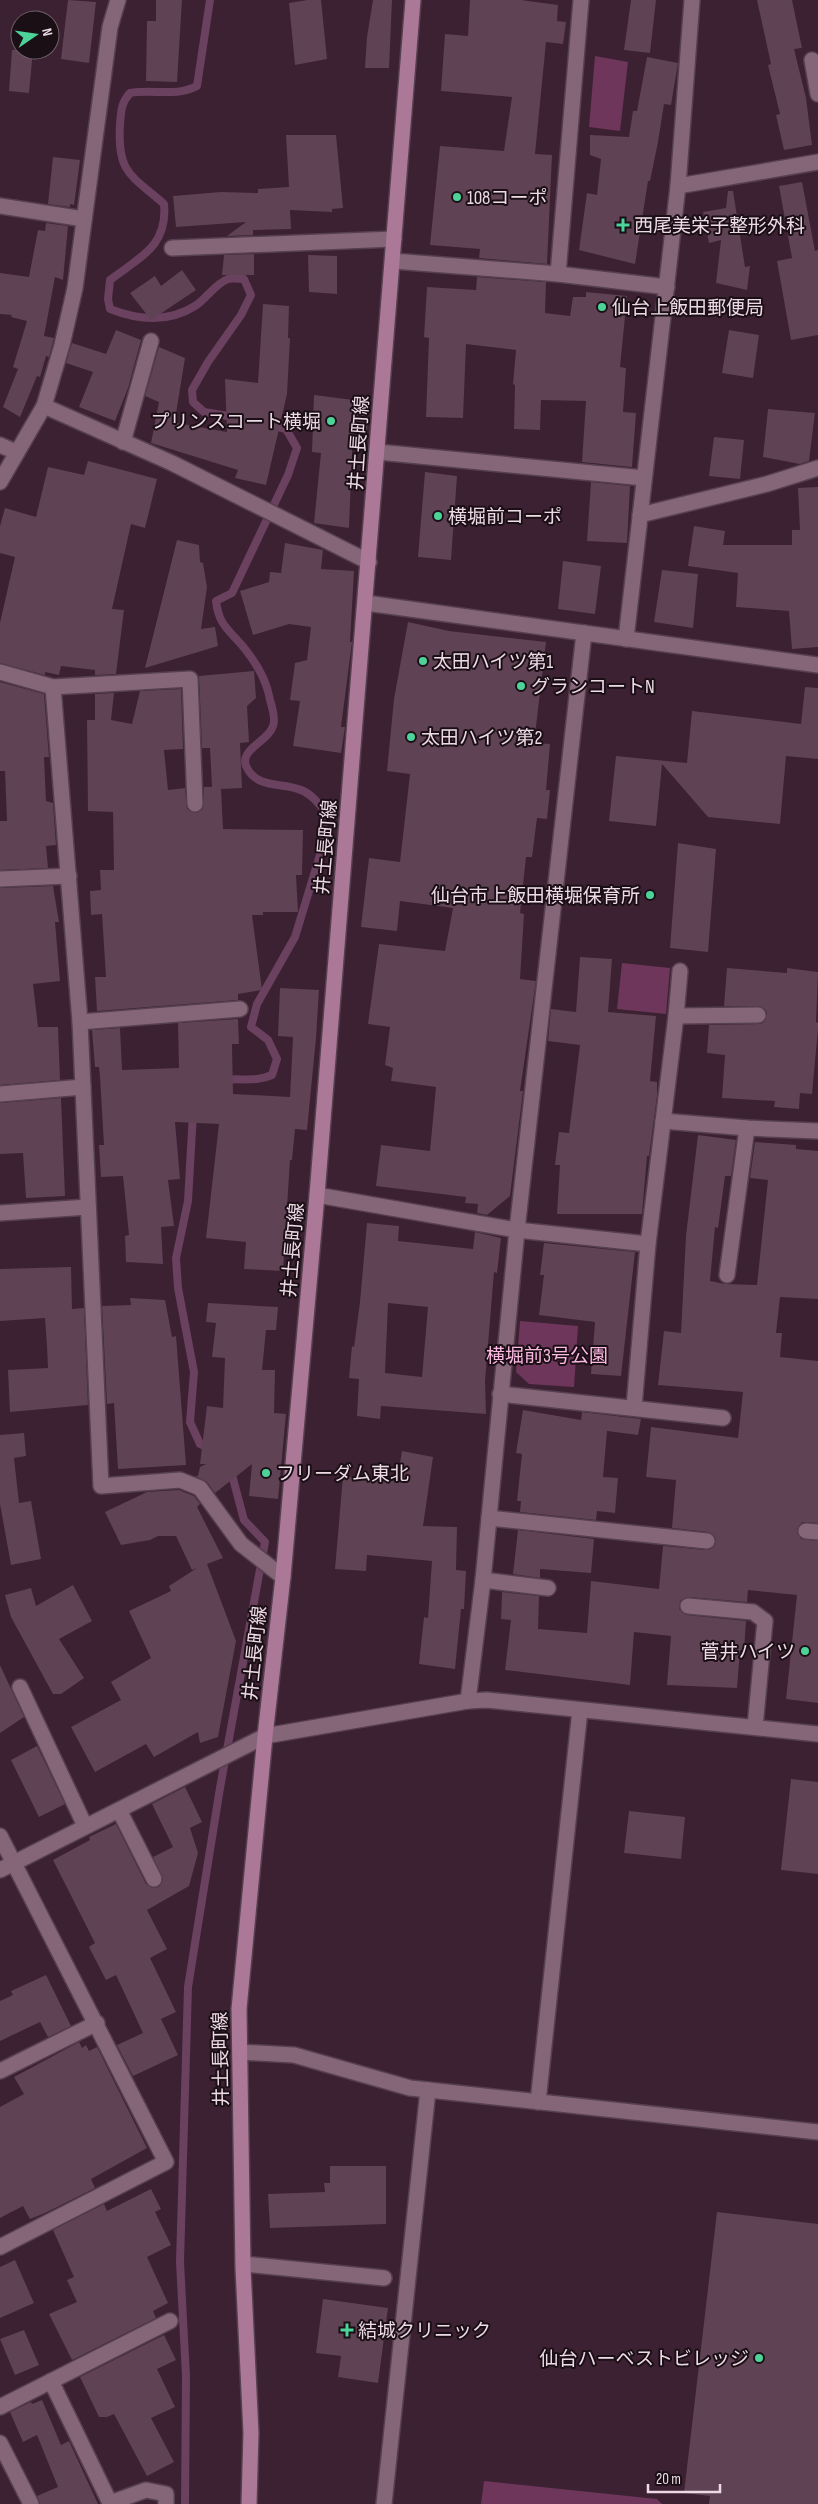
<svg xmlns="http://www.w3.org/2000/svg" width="818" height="2504" font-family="'Sofia Sans Condensed','Noto Sans JP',sans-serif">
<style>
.green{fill:#6d365a}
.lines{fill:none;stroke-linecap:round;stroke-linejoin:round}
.stream{stroke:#6a415e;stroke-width:8}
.building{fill:#5f4254;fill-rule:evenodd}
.minor-casing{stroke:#563f4e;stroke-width:18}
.major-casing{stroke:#563f4e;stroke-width:18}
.minor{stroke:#856578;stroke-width:15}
.major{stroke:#ab7897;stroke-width:15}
.poi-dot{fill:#4cd39a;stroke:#1b0f16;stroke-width:2}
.labels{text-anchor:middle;stroke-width:4;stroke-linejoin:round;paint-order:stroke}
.poi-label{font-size:19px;fill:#eddae5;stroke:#1b0f16;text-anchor:start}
.street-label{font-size:19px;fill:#eddae5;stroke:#1b0f16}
.park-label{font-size:19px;fill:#fbb9e2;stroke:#1b0f16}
</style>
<rect width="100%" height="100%" fill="#3b2132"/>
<g class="green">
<path d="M595,56L628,62L620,131L589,127Z"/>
<path d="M622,963L670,968L666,1014L617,1009Z"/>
<path d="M520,1321L578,1326L574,1387L529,1384L516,1372Z"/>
<path d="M484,2481L657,2499L662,2504H481Z"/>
</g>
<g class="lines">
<g class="stream">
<path d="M210,0L197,86C177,97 152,89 130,93C121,103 121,111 120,125C117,173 131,175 164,204C168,246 140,257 110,280L108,299L110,309C138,320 168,323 195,306C206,299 216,283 228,279C232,278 239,279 244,279L251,295L241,315L208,362L192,390L193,402L204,412L234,417"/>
<path d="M224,1080C241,1078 256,1082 272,1075L277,1059L268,1040L251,1027L257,1004L295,937L323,845L324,810C317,802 310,792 298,789C281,783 257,788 247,768C237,750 269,741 273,726C276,719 272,707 270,700C267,681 257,664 245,649C230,630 219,627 216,601L232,593L288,475L297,448L286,429L270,425"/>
<path d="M193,1113L188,1201L176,1258L178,1288L194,1372L190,1422L200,1444L210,1449"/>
<path d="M185,2504L186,2376L180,2262L188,1987L220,1788L265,1542L244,1520L231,1471"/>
</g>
</g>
<g class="building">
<path d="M68,0L96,2L89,63L61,59Z"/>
<path d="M156,0H182L177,82L146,81L147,21H156Z"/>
<path d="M307,0H321L327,59L295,65L289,3Z"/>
<path d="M373,0H392L389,68H365L367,37Z"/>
<path d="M470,0H521L558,5L557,21L566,22L563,44L546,42L535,154L552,155L547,264L479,258L480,249L430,245L440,146L504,151L512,97L441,91L445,34L468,36Z"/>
<path d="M631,0H656L650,53L624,50Z"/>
<path d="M757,0H792L802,48L794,49L806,98L812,145L784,150L776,115L780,114L768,65L771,64Z"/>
<path d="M12,50H33L29,93L9,91Z"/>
<path d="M647,57L678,63L671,105L664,104L658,142L650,181H648L635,264L579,250L587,193L597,195L601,159L590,155V135L629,137L633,111H637Z"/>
<path d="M286,135H336L343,208L332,209V212L290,210L291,229L253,230V235L227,236L246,222L176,227L173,196L221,192L258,193V189L289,187Z"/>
<path d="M53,157L80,160L74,205L70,204V207L48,204Z"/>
<path d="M802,182L815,251L818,250V335L791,340L777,261L792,258L779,186Z"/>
<path d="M728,191H733L745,267L750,266L747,290L716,283L721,240L709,243L703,212L726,208Z"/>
<path d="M46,223L68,226L63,280L55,277L44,336L54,338L49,357L46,356L40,377L37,376L20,417L3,407L18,369L13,367L27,321L11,317L12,315L0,314V273L29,277L38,230L45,231Z"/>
<path d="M254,254V275H222L224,255Z"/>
<path d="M308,255L337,256V294L309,292Z"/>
<path d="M182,270L196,290L151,320L130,293L155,276L161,286Z"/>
<path d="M477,277L546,282L545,313L570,316L573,297H586V292L627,296L620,367L626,368L623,412L636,413L632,467L582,462L586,401L541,400L540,430L514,429L515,385L513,384L516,350L466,344L463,418L426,417L429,338L424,337L427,287L476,290Z"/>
<path d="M263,304L289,306L288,338H290L287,394L266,485L235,478L238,470L151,443L159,402L145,396L159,347L185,358L175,420L177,423L227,432L225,379L258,383Z"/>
<path d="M116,330L141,340L128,388L115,421L79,407L93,372L66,363L72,343L106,354Z"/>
<path d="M729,330L759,335L753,378L722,373Z"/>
<path d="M314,395L369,402L367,432L353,430L349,528L314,523L321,453L312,452Z"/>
<path d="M768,409L815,413L809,461L800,464L763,457Z"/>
<path d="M714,437L744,440L740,479L709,476Z"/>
<path d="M88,461L157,479L145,528L131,524L112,609L124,610L116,674L95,675V670L61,666L59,675L45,672V675L0,663V623L15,557L0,553V526L5,508L36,517L48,467L84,475Z"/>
<path d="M425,472L457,476L451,560L418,557Z"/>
<path d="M591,482L630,486L627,543L587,541Z"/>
<path d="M818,487V647L792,649L789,611L736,607L738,573L688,566L694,526L725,531L723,545H792V530H800L798,488Z"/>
<path d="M177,540L199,545L200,562L203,563L207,587L201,629L215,627L218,646L145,668Z"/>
<path d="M285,543L323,550L321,569L354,571L350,642H352L341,727H345L341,753L293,746L300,701L290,700L295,663L307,660L311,627L289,624L253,635L240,591L269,582L270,572L281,573Z"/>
<path d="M563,561L601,566L595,614L558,609Z"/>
<path d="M662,570L698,574L693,628L654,622Z"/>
<path d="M408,622L449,631L546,642L534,743L550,744L546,790H550L547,819L537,818L532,857H526L520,913L524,914L520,979L536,981L520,1091H523L510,1196L487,1215L477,1213L478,1204L465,1203L466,1197L376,1186L381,1145L430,1151L436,1087L391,1081L393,1068L385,1065L390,1027L368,1024L379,944L445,951L453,908L400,901L397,931L361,927L369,858L400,862L410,774L387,771L394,699Z"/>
<path d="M254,671L256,698L247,706L249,742L240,743L242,788L221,789L223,829L303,830L302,875H296L298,912H263V915H252L262,990L238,994V1000L97,1011L95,977H106L102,914L91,915L90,891L101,890L100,870H114L113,812L88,811L87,720H95V694L114,693L111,720L132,724L140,691L181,689L183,749L164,750L168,790L185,788L187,809L196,813L203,808L204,787H212L210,748H202L199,676Z"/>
<path d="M0,682L44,694L49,757H44L46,801L53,803L56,845L46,846L48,868L0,870V821H7L5,771H0Z"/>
<path d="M805,687L818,688V759L786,756L780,824L708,817L662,764L656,826L609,821L616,756L687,763L692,711L801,724Z"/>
<path d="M678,843L716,849L708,952L670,948Z"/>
<path d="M53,886L59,922H55L60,981L33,984L38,1027H58L60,1080L0,1085V888Z"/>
<path d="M580,957L612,959L608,1012L656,1016L650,1081L657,1082V1096L649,1156H647L642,1214H557L560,1165H555L559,1132L569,1133L580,1045L548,1041L551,1009L576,1012Z"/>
<path d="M727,968L787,973V968L818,972L816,1022L818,1023V1029L812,1094L800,1093L799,1109L774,1107L775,1101L722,1098L725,1055L707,1053L709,1025L759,1024L763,1023L767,1015L766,1010L758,1006H724Z"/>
<path d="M280,988L319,990L316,1038L307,1130L295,1129L292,1160H290L283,1271L244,1269L246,1242L206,1238L219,1124L175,1122L180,1179L168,1180L174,1226L161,1227L163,1264L126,1262L125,1236L129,1235L123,1176L101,1177L99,1145H104L100,1077L99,1067H95L92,1030L120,1028L122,1070L179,1068L178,1023L238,1019L239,1044H232L233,1094L290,1097L293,1037L278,1036Z"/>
<path d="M61,1098L65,1196L26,1198L23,1153L0,1154V1103Z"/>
<path d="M698,1135L736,1140L731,1176H725L718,1228L715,1227L710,1281L725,1284L757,1285L768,1180L750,1178L755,1142L796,1145V1149L818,1151V1299L780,1297L776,1333H782L780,1357L818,1361V1523L802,1522L797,1531L801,1539L818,1541V1703L786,1699L797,1595L748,1590L747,1602L689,1597L680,1601L679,1609L687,1615L746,1621L744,1650H740L737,1688L667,1685L671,1636L634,1632L630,1685L505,1670L511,1620L501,1619L502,1592L539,1596L538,1629L587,1633L591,1581L659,1589L663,1546L706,1550L711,1549L716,1542L715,1537L708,1532L672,1528L676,1480L646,1477L651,1427L738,1438L743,1392L658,1385L664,1331L681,1333L686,1236Z"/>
<path d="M367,1223L399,1226L398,1241L473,1249L475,1232L501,1238L497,1273L494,1272L485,1381L486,1414L381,1406L380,1419L357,1416L359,1379L349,1378L352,1346L354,1347L360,1302ZM388,1303L428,1307L422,1377L385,1373Z"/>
<path d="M544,1243L635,1252L621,1376L591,1374L595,1322L539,1315L544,1275H540Z"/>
<path d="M71,1267L72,1309L84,1308L88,1405L10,1412L8,1370L48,1368L47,1346L45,1318L0,1321V1269Z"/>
<path d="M130,1298L165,1300L172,1337L176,1336L186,1465L118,1469L114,1403L107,1404L102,1306L131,1305Z"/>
<path d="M208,1303L278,1307L276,1330H266L262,1370H275L274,1413L286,1414L278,1499L249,1496L252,1464L215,1493L207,1482L195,1476H198L200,1467L206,1464H200L207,1406L223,1408L225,1358L212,1357L216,1323L206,1322Z"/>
<path d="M523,1410L581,1420L582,1412L641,1419L638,1435L607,1431L603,1477L618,1478L615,1513L597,1511L596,1520L520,1512L521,1501H517L522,1454L516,1453Z"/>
<path d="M24,1433L26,1456L14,1458L19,1503L31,1501L41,1559L11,1565L0,1504V1435Z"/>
<path d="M402,1451L433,1457L423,1526L457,1527L456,1570L466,1571L464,1609H461L455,1669L419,1664L424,1617L428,1618L432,1561L367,1555L366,1571L335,1569L343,1476L397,1481Z"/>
<path d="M179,1490L194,1496L200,1504L197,1507L223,1558L207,1564L236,1641L218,1737L200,1743L198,1732L154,1757L146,1744L95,1772L71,1727L121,1700L111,1682L151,1658L129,1611L171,1591L169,1586L197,1568L192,1570L176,1536H158L150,1540L121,1545L105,1512L147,1492Z"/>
<path d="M518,1530L594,1539L591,1573L540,1569V1578L513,1574Z"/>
<path d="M73,1585L92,1621L59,1639L84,1678L61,1694H53L11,1617L5,1595L31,1588L36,1606Z"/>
<path d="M0,1665L24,1717L0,1733Z"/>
<path d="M37,1746L65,1804L39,1817L11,1760Z"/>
<path d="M791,1779L818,1782V1874L781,1870Z"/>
<path d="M185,1787L202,1822L190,1828L198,1853L189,1886L147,1910L167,1949L150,1958L176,2012L161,2019L178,2055L133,2076L117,2045L143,2033L116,1975L106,1980L89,1947L95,1943L53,1860L90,1840L89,1837L116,1824L146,1884L153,1888L159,1887L163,1879L153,1857L173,1847L152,1804Z"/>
<path d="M629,1811L685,1817L681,1859L624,1853Z"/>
<path d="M46,1975L71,2026L48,2037L40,2022L0,2041V2001L13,1995L11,1991Z"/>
<path d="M79,2042L82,2048L86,2045L89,2051L97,2047L147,2148L91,2179L95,2188L45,2213L30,2219L23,2206L0,2218V2107L24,2094L14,2077Z"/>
<path d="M330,2166H386V2224L270,2228L268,2194L325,2192L324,2183H330Z"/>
<path d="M151,2189L161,2209L155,2212L171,2245L147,2257L168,2303L153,2311L156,2318L72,2360L49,2314L77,2302L67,2280L74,2277L53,2230L104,2204L107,2211Z"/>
<path d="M717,2212L818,2224V2504H709L710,2496L684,2493Z"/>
<path d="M15,2260L34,2303L0,2318V2267Z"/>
<path d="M323,2299L388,2308L378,2383L338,2377L341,2356L316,2353Z"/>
<path d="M24,2330L39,2365L15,2375L0,2339Z"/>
<path d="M164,2335L176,2360L157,2369L175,2407L151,2418L174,2462L147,2476L114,2414L107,2417H99L80,2377Z"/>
<path d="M42,2400L61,2445L69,2441L98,2504H40L37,2496L58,2487L37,2435L23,2442L10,2412L31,2402L32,2404Z"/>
</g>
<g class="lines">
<defs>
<g id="minor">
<path d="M812,60L818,94"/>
<path d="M678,186L818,162"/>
<path d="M0,206L84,219"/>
<path d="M172,248L394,239"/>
<path d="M393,261L558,274L667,287"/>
<path d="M558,274L581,0"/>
<path d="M44,406L172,463L369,562"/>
<path d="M123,442L151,341"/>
<path d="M0,445L16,452"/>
<path d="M378,452L644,478"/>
<path d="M0,482L44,406L62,345L75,288L110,27L118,0"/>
<path d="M640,515L767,484L818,468"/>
<path d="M366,603L818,665"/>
<path d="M626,639L678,186L692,0"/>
<path d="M0,672L53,687L190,679L195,804"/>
<path d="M53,687L80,1022L101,1486L180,1480L200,1488L241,1544L283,1577"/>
<path d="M0,879L69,876"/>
<path d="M676,1016L758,1015"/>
<path d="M80,1022L240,1009"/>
<path d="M0,1094L83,1087"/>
<path d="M663,1121L747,1128L818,1131"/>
<path d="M317,1195L517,1230L648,1244"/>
<path d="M0,1213L88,1207"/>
<path d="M727,1275L747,1128"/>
<path d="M500,1394L723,1418"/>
<path d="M634,1407L648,1244L676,1016L680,971"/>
<path d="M489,1518L707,1541"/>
<path d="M806,1531L818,1532"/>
<path d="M483,1580L548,1588"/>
<path d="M688,1606L753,1612L765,1621L755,1727"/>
<path d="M20,1687L85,1826"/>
<path d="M468,1701L483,1580L517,1230L584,633"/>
<path d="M119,1810L154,1879"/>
<path d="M0,1836L166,2162L0,2247"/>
<path d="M0,1870L265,1736L468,1701L487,1700L818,1734"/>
<path d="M240,2052L294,2055L410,2088L818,2132"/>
<path d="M0,2071L97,2023"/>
<path d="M538,2102L580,1710"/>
<path d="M244,2264L384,2278"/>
<path d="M51,2381L110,2503L146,2490L166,2494V2504"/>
<path d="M0,2407L170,2321"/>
<path d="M0,2443L31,2504"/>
<path d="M384,2504L428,2090"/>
</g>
<path id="major" d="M249,2504L251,2433L243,2268L239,2009L265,1736L283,1577L317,1195L413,0"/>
</defs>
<use href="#minor" class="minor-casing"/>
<use href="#major" class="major-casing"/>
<use href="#minor" class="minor"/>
<use href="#major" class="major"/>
</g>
<g class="poi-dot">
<circle cx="457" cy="197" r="5"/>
<path d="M620.5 217.5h5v5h5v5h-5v5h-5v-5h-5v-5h5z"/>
<circle cx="602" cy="307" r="5"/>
<circle cx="331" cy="421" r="5"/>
<circle cx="438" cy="516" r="5"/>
<circle cx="423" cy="661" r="5"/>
<circle cx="521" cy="686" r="5"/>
<circle cx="411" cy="737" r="5"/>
<circle cx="650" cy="895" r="5"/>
<circle cx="266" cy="1473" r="5"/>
<circle cx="805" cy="1651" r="5"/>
<path d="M344.5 2322.5h5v5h5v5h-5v5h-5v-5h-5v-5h5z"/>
<circle cx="759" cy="2358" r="5"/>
</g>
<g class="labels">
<g class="poi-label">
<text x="467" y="204">108コーポ</text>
<text x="634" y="232">西尾美栄子整形外科</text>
<text x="612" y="314">仙台上飯田郵便局</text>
<text x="321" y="428" text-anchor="end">プリンスコート横堀</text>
<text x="448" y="523">横堀前コーポ</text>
<text x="433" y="668">太田ハイツ第1</text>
<text x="531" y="693">グランコートN</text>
<text x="421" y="744">太田ハイツ第2</text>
<text x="640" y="902" text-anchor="end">仙台市上飯田横堀保育所</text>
<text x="276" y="1480">フリーダム東北</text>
<text x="795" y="1658" text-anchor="end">菅井ハイツ</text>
<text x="358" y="2337">結城クリニック</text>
<text x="749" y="2365" text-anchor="end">仙台ハーベストビレッジ</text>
</g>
<g class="street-label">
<text transform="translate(358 443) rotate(-86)" y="7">井土長町線</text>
<text transform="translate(325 847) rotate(-85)" y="7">井土長町線</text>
<text transform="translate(292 1250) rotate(-85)" y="7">井土長町線</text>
<text transform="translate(254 1653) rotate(-84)" y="7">井土長町線</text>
<text transform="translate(220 2059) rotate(-91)" y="7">井土長町線</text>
</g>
<g class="park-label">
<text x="547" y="1362">横堀前3号公園</text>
</g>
</g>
<g transform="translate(35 35) rotate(77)"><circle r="24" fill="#1b0f16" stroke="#6f6069"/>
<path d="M0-4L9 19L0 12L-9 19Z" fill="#4cd39a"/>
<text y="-8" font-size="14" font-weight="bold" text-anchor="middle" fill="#eddae5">N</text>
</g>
<path d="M648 2484v8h72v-8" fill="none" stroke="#eddae5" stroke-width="2.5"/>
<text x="656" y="2484" font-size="15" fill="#eddae5" stroke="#1b0f16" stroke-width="4" paint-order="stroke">20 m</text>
</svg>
